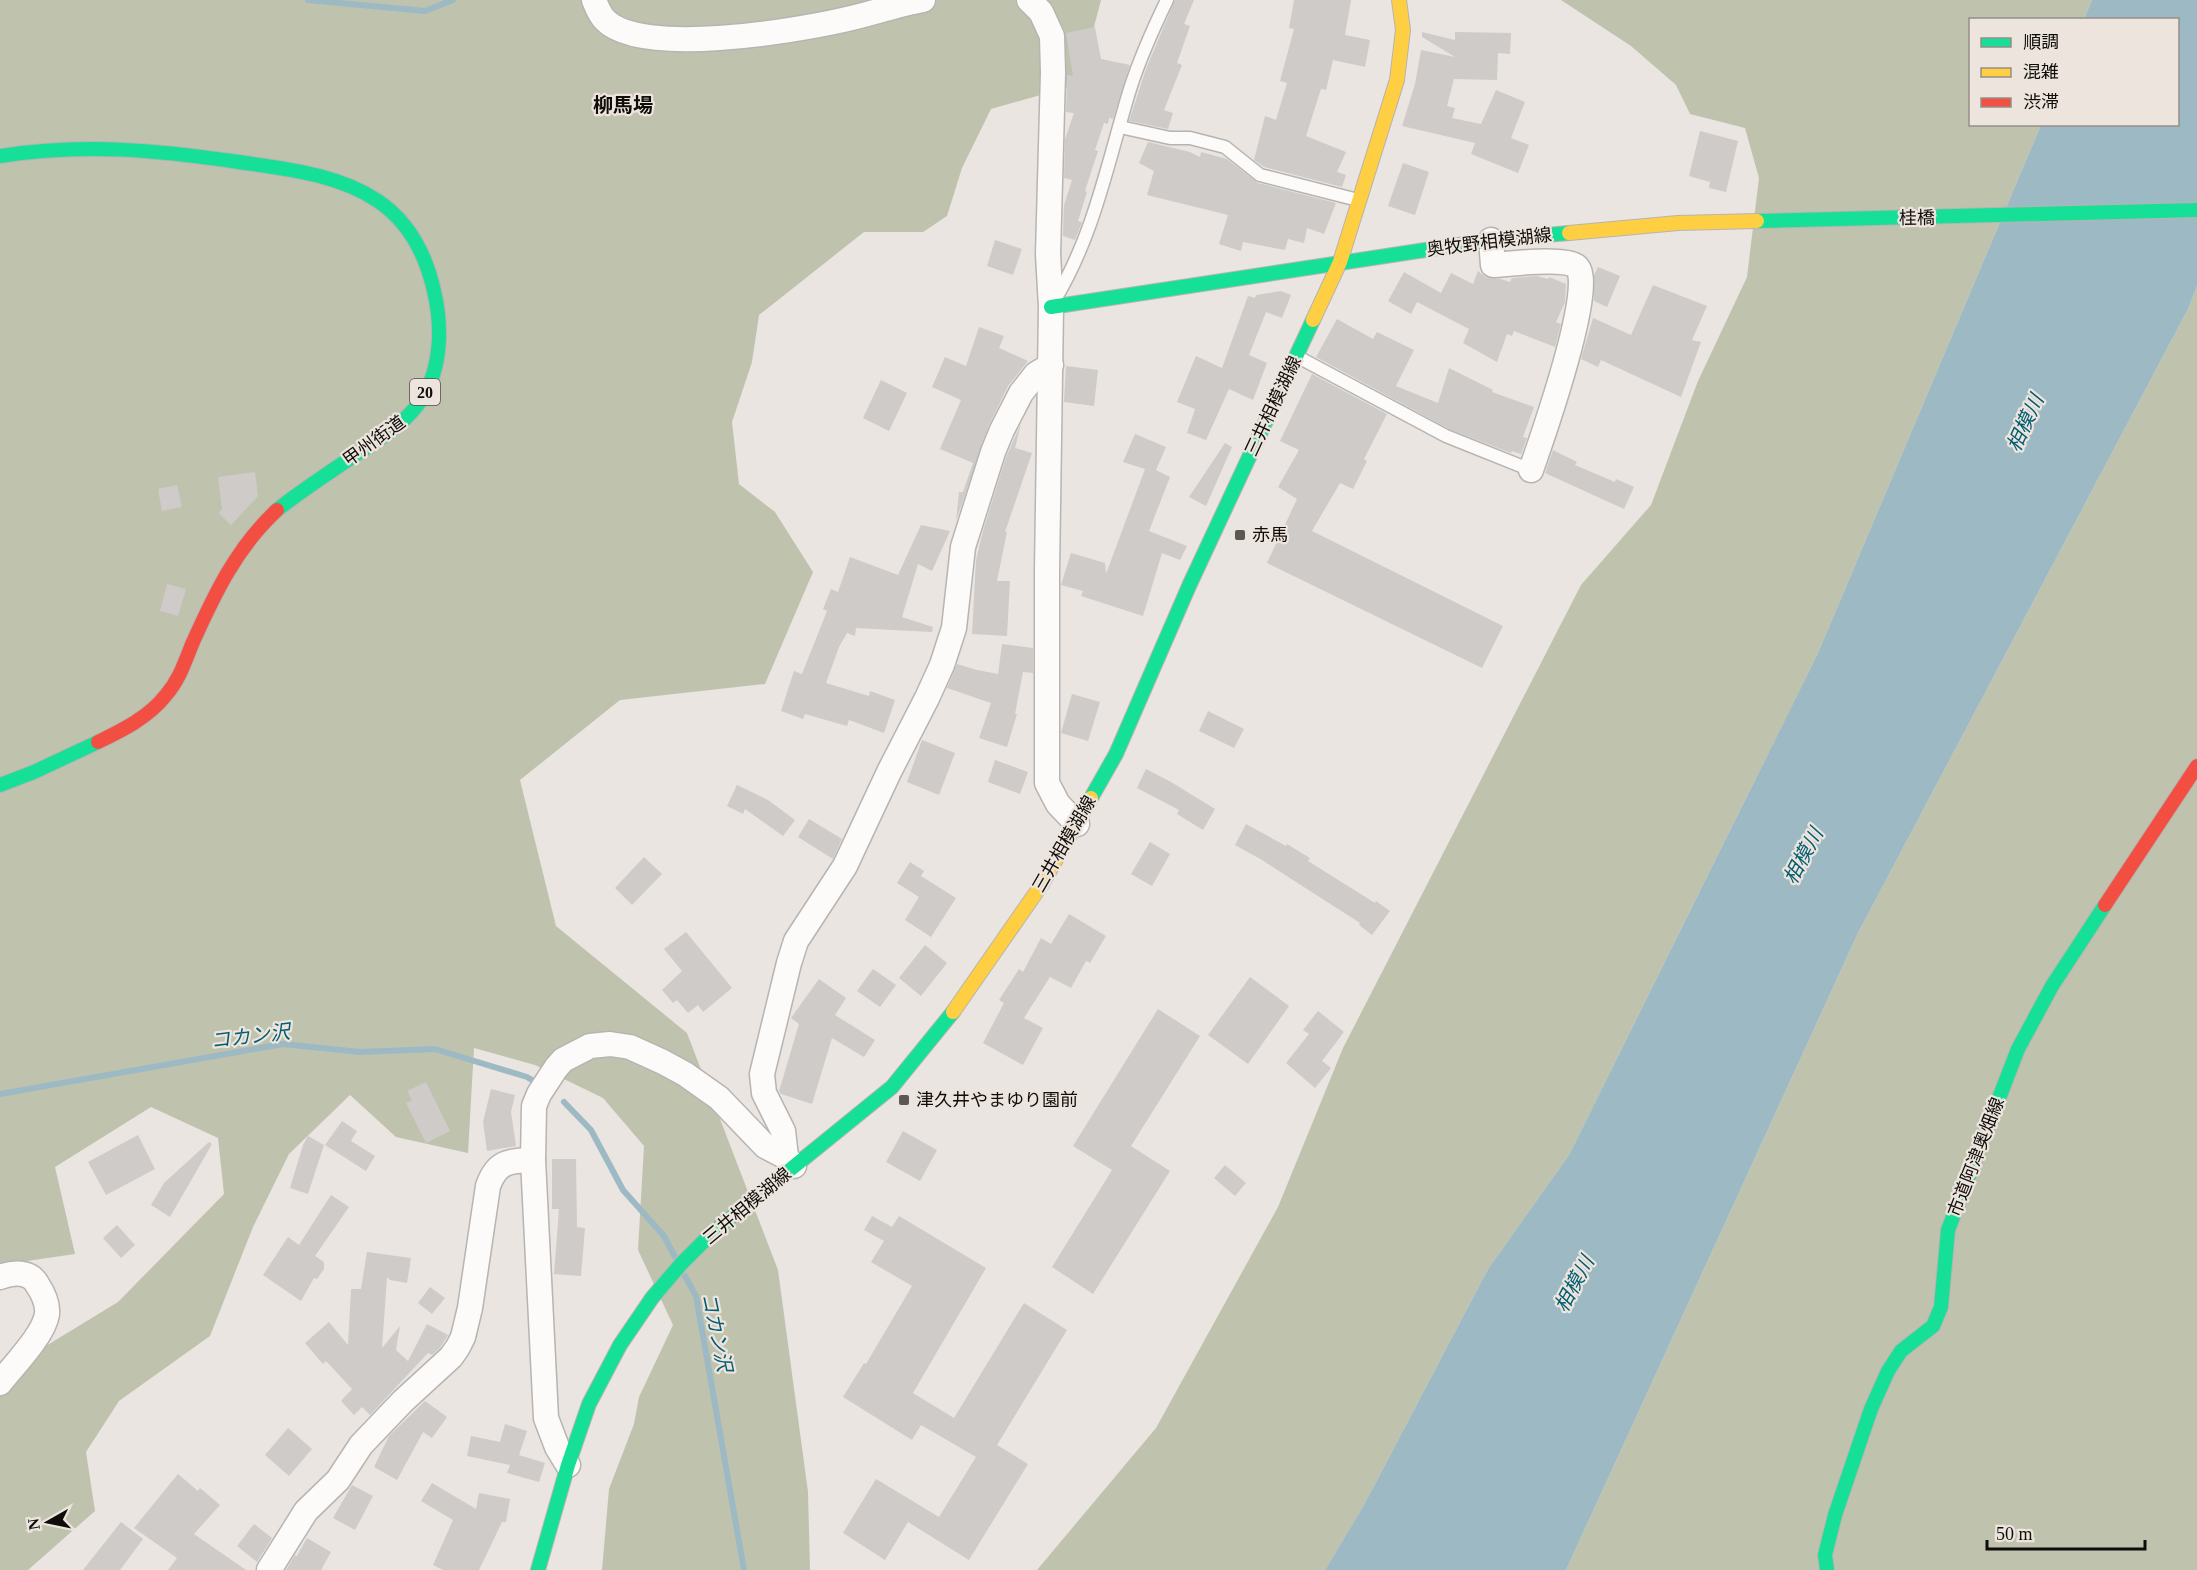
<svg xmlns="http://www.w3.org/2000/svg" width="2197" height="1570" font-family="'Times New Roman','Noto Sans JP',serif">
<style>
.forest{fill:#bfc3ae}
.water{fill:#9db9c3}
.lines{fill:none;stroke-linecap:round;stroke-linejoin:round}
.stream{stroke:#9db9c3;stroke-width:6}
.building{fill:#cfcbc8}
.lane-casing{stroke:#b7b4b1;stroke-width:15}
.street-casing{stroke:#b7b4b1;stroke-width:27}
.fast-casing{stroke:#b7b4b1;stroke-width:16}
.slow-casing{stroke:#b7b4b1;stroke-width:16}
.jam-casing{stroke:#b7b4b1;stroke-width:16}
.lane{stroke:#fcfbfa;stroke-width:12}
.street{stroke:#fcfbfa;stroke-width:24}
.fast{stroke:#16e098;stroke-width:14}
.slow{stroke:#ffcf43;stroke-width:14}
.jam{stroke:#f24e42;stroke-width:14}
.poi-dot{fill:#5c5955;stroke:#ede5dd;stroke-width:2}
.labels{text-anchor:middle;stroke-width:4.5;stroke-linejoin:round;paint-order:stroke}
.shield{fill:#ede5dd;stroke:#524e49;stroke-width:1.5}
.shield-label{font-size:16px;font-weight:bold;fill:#0f0d0a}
.street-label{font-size:18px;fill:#0f0d0a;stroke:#ede5dd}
.poi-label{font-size:18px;fill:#0f0d0a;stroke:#ede5dd;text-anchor:start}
.neighbourhood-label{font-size:20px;font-weight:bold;fill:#0f0d0a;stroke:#ede5dd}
.water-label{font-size:20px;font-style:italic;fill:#025d73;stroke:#ede5dd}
</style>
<rect width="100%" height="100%" fill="#eae5e0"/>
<g class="forest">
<path d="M0,0H1101L1079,84L991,109L962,168L947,216L923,232H864L759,315L752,362L732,422L739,484L775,512L813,572L765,684L620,700L520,780L556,926L687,1033L778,1270L808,1492L810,1570H602L609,1489L634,1424L639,1397L673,1325L638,1250L644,1146L603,1098L535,1065L474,1048L468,1153L396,1137L350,1095L289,1154L253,1227L210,1336L119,1401L86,1452L95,1511L28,1570H0V1374L118,1302L224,1194L218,1138L151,1107L55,1167L75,1254L0,1265Z"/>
<path d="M1561,0H2092L2084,19L1970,20V124L2041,125L1818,653L1569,1155L1488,1269L1365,1503L1325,1570H1037L1156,1428L1278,1207L1343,1048L1581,585L1651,505L1698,381L1747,277L1759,178L1745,128L1690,114L1676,85L1631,46Z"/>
<path d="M2197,286V1570H1566L1858,933L2188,309Z"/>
</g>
<path class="water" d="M2092,0H2197V286L2188,309L1858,933L1566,1570H1325L1365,1503L1488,1269L1569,1155L1818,653L2041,125L2178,124V20L2084,19Z"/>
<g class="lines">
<g class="stream">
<path d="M308,0L425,11L453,0"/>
<path d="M0,1094L283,1044L360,1052L435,1049L527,1077L537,1083"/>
<path d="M564,1102L591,1130L623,1190L664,1236L675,1257"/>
<path d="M685,1276L696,1296L744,1570"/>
</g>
</g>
<g class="building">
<path d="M1175,0H1194L1184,24L1190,26L1177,63L1182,65L1164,110L1173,113L1168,129L1129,121L1146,69Z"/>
<path d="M1294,0H1351L1345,35L1370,40L1365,67L1333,60L1326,90L1321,89L1306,136L1346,152L1337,172L1346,175L1342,187L1264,167L1254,160L1265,116L1276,120L1287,83L1280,81L1294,29L1289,28Z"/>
<path d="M1095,27L1101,59L1130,65L1113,119L1109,118L1108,124L1104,123L1095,150L1098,151L1085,191L1087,192L1078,221L1082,222L1075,240L1063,236L1064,205L1072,180L1064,178L1065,139L1074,113L1066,112L1067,75L1073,76L1066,33Z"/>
<path d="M1422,32L1455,40V32L1511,33L1510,54L1498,53L1497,80L1454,79L1447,106L1455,108L1452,118L1481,124L1496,90L1525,102L1511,138L1529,145L1518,173L1471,154L1475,143L1402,126L1415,84L1421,50L1455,57L1422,37Z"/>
<path d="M1700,131L1738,141L1726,192L1709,188L1710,182L1689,176Z"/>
<path d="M1148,142L1190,152L1200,157L1201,152L1227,159L1258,183L1336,203L1324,234L1307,228L1304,243L1288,239L1285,250L1243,242L1241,251L1219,244L1228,215L1147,195L1154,171L1139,163Z"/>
<path d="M1403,163L1429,172L1415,215L1388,206Z"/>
<path d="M995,240L1022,249L1013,275L987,266Z"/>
<path d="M1598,267L1620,276L1607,307L1594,301V275Z"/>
<path d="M1478,271L1487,278L1501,279L1510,282L1512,278L1537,276L1548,279L1549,277L1566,284L1565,302L1556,322L1561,324L1555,347L1514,331L1512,336L1507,334L1497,362L1463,343L1469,329L1417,302L1411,314L1388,301L1404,272L1441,293L1451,273L1473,284Z"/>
<path d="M1653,285L1707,306L1692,340L1701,342L1681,397L1601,360L1598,367L1581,359L1593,318L1631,335Z"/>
<path d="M1281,291L1291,295L1282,318L1266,312L1249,355L1267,363L1253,400L1229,389L1206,440L1187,433L1195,409L1177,402L1196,356L1222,368L1248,296L1255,298L1256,295Z"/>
<path d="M1337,319L1373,339L1377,332L1414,350L1396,386L1438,403L1449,368L1493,390L1492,392L1534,407L1523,437L1527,438L1521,454L1512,451L1511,453L1449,429L1316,357Z"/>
<path d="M979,327L1004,336L999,348L1028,361L1008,386L989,425L956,521L959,492H963L973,463L940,449L961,400L932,387L945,357L966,366Z"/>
<path d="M1066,366L1098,370L1094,406L1064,402Z"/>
<path d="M1312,374L1387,414L1364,459L1367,461L1353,489L1340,483L1312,531L1503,626L1482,668L1267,563L1297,499L1278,487L1299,450L1280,441Z"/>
<path d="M881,380L907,393L889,431L863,418Z"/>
<path d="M1021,424L1015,448L1032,453L1005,532H1007L997,581H1010L1007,636L972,634L976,560L983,531L1006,457Z"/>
<path d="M1135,434L1166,447L1156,470L1170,477L1149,531L1187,546L1180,560L1162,553L1143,616L1081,596L1083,591L1061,585L1071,553L1105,563L1106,574L1145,469L1123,462Z"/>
<path d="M1225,443L1232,447L1206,506L1189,497Z"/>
<path d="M1553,450L1577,462L1575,465L1615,482L1616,479L1634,487L1624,509L1545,473Z"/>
<path d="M255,472L258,496L231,525L219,513L222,509L218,477Z"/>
<path d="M177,485L182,507L162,511L158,489Z"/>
<path d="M921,525L950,531L932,571L918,564L902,617L933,627L932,632L856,628L855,636L847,633L839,647L826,683L869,696L870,691L895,700L884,733L849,720L847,726L805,714L803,719L781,711L794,671L802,674L827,611L823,609L831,589L838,592L850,557L898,575Z"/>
<path d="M167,584L186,589L178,616L160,611Z"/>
<path d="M1002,644L1033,648V673L1023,672L1015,714H1017L1007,747L979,738L991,703L947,688L957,664L977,670L998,674Z"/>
<path d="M1072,694L1100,702L1088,741L1061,733Z"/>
<path d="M1208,711L1244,729L1234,748L1199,731Z"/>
<path d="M922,740L955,753L939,795L907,782Z"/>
<path d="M995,760L1028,772L1020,794L988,782Z"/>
<path d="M1146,769L1171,782L1215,809L1203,830L1177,814L1179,810L1137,788Z"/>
<path d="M737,785L768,800L795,820L783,836L745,809L743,814L727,806Z"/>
<path d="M809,819L842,839L833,859L798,837Z"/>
<path d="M1246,824L1286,846L1287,844L1310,858L1308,861L1375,903L1376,901L1390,911L1372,935L1359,925L1360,923L1262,860L1235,845Z"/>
<path d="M1150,842L1170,854L1152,886L1131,874Z"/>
<path d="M644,857L662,874L632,905L615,888Z"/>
<path d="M910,862L924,871L921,876L956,898L931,937L905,920L919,897L897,883Z"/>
<path d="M1069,914L1106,936L1090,963L1086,961L1071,988L1050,977L1024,1018L1043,1028L1023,1065L983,1043L1004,1003L999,1000L1019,969L1023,972L1041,938L1051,944Z"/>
<path d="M686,932L732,988L703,1012L698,1005L688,1013L677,1000L673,1003L662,990L682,971L664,949Z"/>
<path d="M925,945L947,963L921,996L899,978Z"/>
<path d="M873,969L896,985L880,1007L857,991Z"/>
<path d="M1250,977L1289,1006L1248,1064L1208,1035Z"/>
<path d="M819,979L846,998L835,1015L875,1040L864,1057L832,1038L812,1104L781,1094L779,1091L799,1024L791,1018Z"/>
<path d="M1158,1009L1200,1036L1131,1146L1170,1171L1093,1294L1052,1267L1112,1170L1073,1146Z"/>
<path d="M1318,1011L1344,1032L1322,1061L1331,1068L1315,1088L1286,1063L1309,1034L1303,1030Z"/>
<path d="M426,1082L450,1131L426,1143L406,1103L412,1100L407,1091Z"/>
<path d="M491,1089L515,1095L511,1112L516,1146L487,1151L483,1122Z"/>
<path d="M342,1121L357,1131L351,1141L375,1156L366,1171L325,1145Z"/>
<path d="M903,1131L937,1150L920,1181L886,1162Z"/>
<path d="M138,1135L155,1169L106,1195L88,1162Z"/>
<path d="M308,1136L324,1145L308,1194L290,1188L303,1145Z"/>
<path d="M209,1142L212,1144L170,1217L151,1205L164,1183Z"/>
<path d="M552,1159H576L577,1227L585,1228L581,1276L554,1274L559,1209H552Z"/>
<path d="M1225,1165L1246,1183L1235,1196L1214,1178Z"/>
<path d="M331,1195L349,1207L315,1256L324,1262V1269L317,1279L314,1278L301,1301L263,1275L288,1237L299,1245Z"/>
<path d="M872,1216L892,1227L899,1216L986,1268L913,1393L954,1418L1024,1303L1067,1330L997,1445L1028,1464L969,1560L908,1522L885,1560L843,1533L876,1479L939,1517L976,1457L921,1425L912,1440L843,1397L864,1363L866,1364L912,1286L871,1262L884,1241L864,1230Z"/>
<path d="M117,1225L135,1245L121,1258L103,1238Z"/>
<path d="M367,1252L411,1258L407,1283L390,1280L387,1277L382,1348L400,1326L396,1350L408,1361L427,1324L448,1335L440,1348L432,1355L428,1353L370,1415L362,1407L354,1415L341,1401L352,1389L326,1361L323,1364L305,1343L329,1322L348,1345L351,1289H361Z"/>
<path d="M430,1287L445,1298L432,1314L418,1303Z"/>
<path d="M425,1401L447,1417L432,1438L423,1432L397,1480L374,1467L389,1436Z"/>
<path d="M505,1424L527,1431L519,1455L545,1463L539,1482L507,1473L510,1465L467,1456L471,1436L500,1442Z"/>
<path d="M288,1428L312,1449L289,1476L265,1455Z"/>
<path d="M178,1474L198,1491L200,1488L220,1505L194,1534L246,1570H168L177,1558L134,1528Z"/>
<path d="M432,1483L476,1509L479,1493L510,1499L506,1522H502L479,1570H443L433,1565L453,1520L421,1501Z"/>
<path d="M352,1485L373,1496L355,1530L333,1518Z"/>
<path d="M121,1522L143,1539L120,1570H83Z"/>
<path d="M254,1524L272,1538L257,1562L237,1546Z"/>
<path d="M307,1538L331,1552L321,1570H286L295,1555L297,1556Z"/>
</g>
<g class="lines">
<defs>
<g id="lane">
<path d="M1120,127L1170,138H1190L1225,147L1260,175L1358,200"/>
<path d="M1054,301C1094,236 1108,161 1130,89C1140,58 1153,29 1167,0"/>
<path d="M1298,357L1446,436L1531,470"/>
</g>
<g id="street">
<path d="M594,0C597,7 599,14 605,20C641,57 794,31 843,20C870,14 896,5 923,0"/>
<path d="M1029,0L1041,12L1052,36L1053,73L1048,254L1051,307L1047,571V783L1058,804L1077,824"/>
<path d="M1491,240L1493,265C1510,264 1562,257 1576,266C1598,281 1540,444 1531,470"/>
<path d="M786,1157L783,1131L764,1093L762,1074L789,963L796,941L845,866L889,772L927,698L942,665L954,628L963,547L993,452L1002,430L1021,393L1036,374L1051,365"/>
<path d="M0,1277C13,1272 30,1271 37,1284C43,1293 48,1304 47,1314C44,1335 13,1366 0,1383"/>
<path d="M568,1465L557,1447L546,1418L533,1160L534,1106L539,1094L556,1068L563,1060L590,1046L610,1044L630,1047L663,1062L685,1074L719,1098L765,1146L786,1157L794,1166"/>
<path d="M269,1570L306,1511L338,1480L361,1445L403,1401L451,1357L458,1347L463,1337L470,1308L488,1186C497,1161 509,1161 533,1160"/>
</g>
<g id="fast">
<path d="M0,156C84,143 156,150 239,162C286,169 338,174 378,201C409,222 426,255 434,291C442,325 442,366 423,397C407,423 380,439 355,455C329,473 302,490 277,510"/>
<path d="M1757,221L2197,210"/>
<path d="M1051,307L1491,240L1569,233"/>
<path d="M0,785L34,772L98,742"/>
<path d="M1091,798L1116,754L1189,586L1313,320"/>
<path d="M538,1570L568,1465L589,1404L620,1345L652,1298L681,1264L712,1233L892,1087L953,1012"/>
<path d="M1827,1570L1825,1555L1835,1515L1871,1409L1888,1371L1901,1351L1933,1326L1941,1307L1948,1230L2018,1049L2052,986L2105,905"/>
</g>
<g id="slow">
<path d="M1569,233L1678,223L1757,221"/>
<path d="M1313,320L1340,262L1397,80L1403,30L1399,0"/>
<path d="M953,1012L1042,884L1091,798"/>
</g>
<g id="jam">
<path d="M98,742C123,730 149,717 166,695C180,679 185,661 193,642C215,593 237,547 277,510"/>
<path d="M2105,905L2197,766"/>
</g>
</defs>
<use href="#lane" class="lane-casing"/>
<use href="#street" class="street-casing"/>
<use href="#fast" class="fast-casing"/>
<use href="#slow" class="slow-casing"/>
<use href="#jam" class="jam-casing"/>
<use href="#lane" class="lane"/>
<use href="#street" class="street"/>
<use href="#fast" class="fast"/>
<use href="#slow" class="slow"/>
<use href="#jam" class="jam"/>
</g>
<g class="poi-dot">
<rect x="1234" y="529" width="12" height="12" rx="3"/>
<rect x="898" y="1094" width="12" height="12" rx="3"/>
</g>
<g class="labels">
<rect class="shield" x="410" y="379" width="30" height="26" rx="4.5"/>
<g class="shield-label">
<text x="425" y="398">20</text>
</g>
<g class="street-label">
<text transform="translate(1917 218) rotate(-1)" y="6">桂橋</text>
<text transform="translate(1489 242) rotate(-7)" y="6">奥牧野相模湖線</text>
<text transform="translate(1273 406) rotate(-65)" y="6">三井相模湖線</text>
<text transform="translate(374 441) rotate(-36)" y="6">甲州街道</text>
<text transform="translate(1064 844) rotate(-60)" y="6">三井相模湖線</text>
<text transform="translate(1976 1157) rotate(-69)" y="6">市道阿津奥畑線</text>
<text transform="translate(747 1206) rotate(-40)" y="6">三井相模湖線</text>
</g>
<g class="poi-label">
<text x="1252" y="541">赤馬</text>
<text x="916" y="1106">津久井やまゆり園前</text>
</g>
<g class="neighbourhood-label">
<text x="623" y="112">柳馬場</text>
</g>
<g class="water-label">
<text transform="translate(2025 423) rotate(-65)" y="7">相模川</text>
<text transform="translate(1803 856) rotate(-62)" y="7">相模川</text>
<text transform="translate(250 1036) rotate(-7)" y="7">コカン沢</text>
<text transform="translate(1574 1284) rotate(-62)" y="7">相模川</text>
<text transform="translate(717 1332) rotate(78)" y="7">コカン沢</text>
</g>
</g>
<rect x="1969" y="18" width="210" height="108" fill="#ede5dd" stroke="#948f89" stroke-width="1.5"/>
<rect x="1981" y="38" width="30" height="9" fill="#16e098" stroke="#948f89" stroke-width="1.5"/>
<text x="2023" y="48" font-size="18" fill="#0f0d0a">順調</text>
<rect x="1981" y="68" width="30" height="9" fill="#ffcf43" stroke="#948f89" stroke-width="1.5"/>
<text x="2023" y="78" font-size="18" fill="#0f0d0a">混雑</text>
<rect x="1981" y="98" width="30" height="9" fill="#f24e42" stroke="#948f89" stroke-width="1.5"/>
<text x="2023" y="108" font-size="18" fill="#0f0d0a">渋滞</text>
<g transform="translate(48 1522) rotate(261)" stroke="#ede5dd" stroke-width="4.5" paint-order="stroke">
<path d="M0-4.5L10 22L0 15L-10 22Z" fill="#0f0d0a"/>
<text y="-9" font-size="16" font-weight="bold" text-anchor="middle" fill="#0f0d0a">N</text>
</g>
<path d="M1987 1540v9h158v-9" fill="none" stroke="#0f0d0a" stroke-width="3"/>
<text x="1996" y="1540" font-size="18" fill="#0f0d0a" stroke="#ede5dd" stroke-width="4.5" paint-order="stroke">50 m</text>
</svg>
